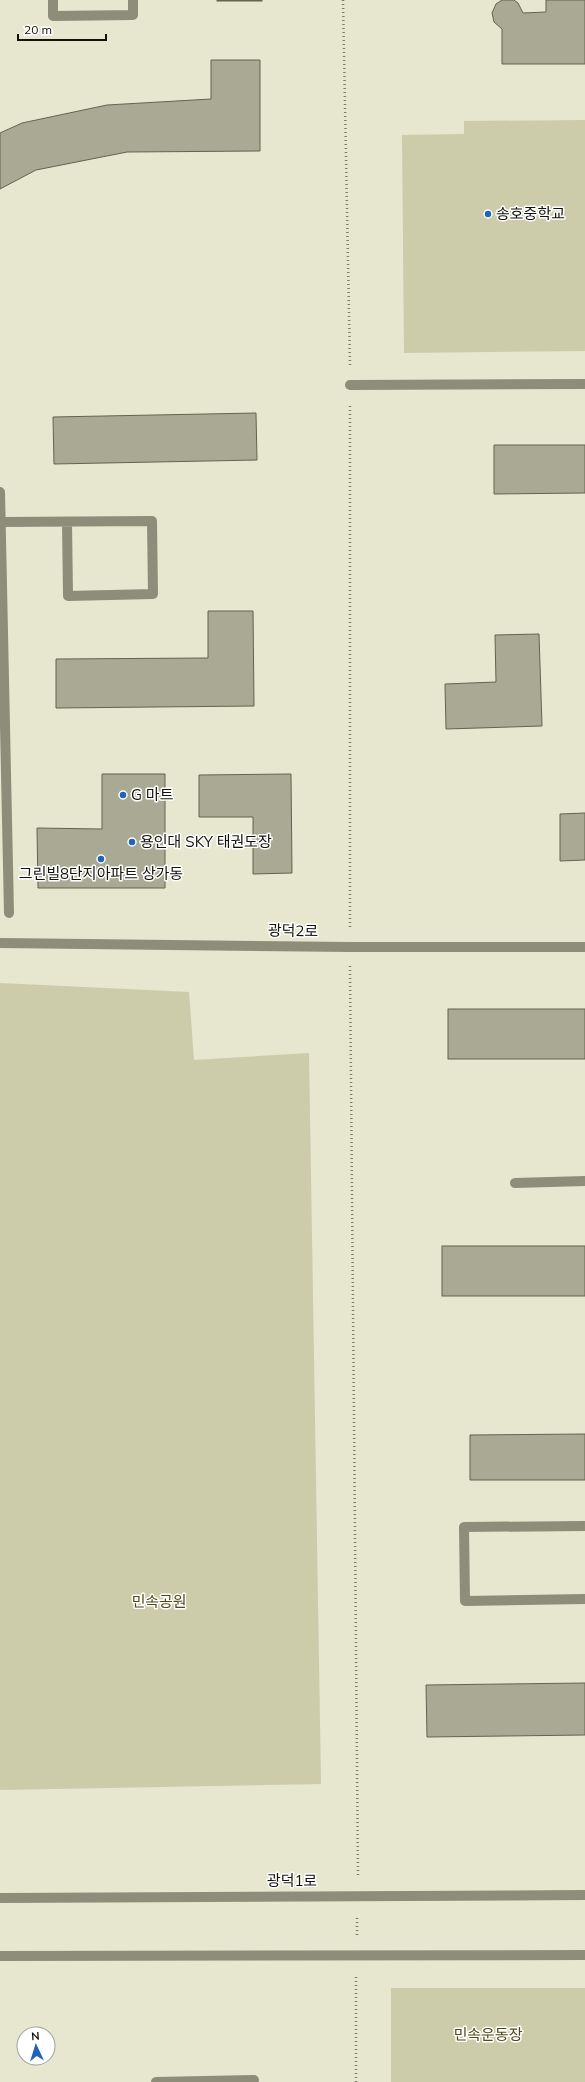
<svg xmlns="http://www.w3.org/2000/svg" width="585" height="2082" font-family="Mulish,'Noto Sans KR',sans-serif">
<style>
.green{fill:#cccbaa}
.building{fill:#aaa993;stroke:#64634f}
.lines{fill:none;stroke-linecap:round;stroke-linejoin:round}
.path{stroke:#7c7b6c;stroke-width:2.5;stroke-dasharray:1 3;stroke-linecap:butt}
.service{stroke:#8e8d7a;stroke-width:10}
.pedestrian{stroke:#8e8d7a;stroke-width:10}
.tertiary{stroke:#8e8d7a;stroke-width:10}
.poi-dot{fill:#2165b6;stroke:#fff;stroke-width:1.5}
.labels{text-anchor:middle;stroke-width:3;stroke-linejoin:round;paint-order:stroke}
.poi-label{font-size:15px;fill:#12120a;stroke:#fff;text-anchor:start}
.street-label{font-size:15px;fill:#12120a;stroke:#fff}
.park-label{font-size:15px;fill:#4d4914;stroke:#fff}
</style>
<rect width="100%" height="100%" fill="#e7e6cf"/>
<g class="green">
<path d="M585,120V351L404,353L402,135L464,134V121Z"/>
<path d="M0,983L189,992L194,1060L309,1053L321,1784L0,1790Z"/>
<rect x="391" y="1988" width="194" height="94"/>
</g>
<g class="building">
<rect x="217" y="0" width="45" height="1"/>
<path d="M502,0H514L518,3L523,13L546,12V0H585V64H502V29L494,22L492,13L496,4Z"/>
<path d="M211,60H260V151L127,152L36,170L0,189V133L22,123L107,105L211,99Z"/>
<path d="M256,413L257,460L54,464L53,417Z"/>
<path d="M494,445H585V493L494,494Z"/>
<path d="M208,611H253L254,706L56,708V659L208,658Z"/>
<path d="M539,634L542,726L446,729L445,684L496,682L495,635Z"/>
<path d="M102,774H165V888H38L37,828L102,829Z"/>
<path d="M291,774L292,873L253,874V817H199V775Z"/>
<path d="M585,813V860L560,861V814Z"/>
<rect x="448" y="1009" width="137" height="50"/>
<rect x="442" y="1246" width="143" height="50"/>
<path d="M585,1434V1480H470V1435Z"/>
<path d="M585,1683V1735L427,1737L426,1685Z"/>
</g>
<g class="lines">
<g class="path">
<path d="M343,0L350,365"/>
<path d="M350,927V404"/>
<path d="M350,966L358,1875"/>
<path d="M357,1935V1916"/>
<path d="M356,2082V1976"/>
</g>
<g class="service">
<path d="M53,0V16L133,15V0"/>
<path d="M0,492L9,913"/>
<path d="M1,522L152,521L153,594L68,596L67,522"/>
<path d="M515,1183L585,1181"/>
<path d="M585,1526L464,1527L465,1601L585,1599"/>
<path d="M156,2082L254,2080"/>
</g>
<path class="pedestrian" d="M350,385L585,384"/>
<g class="tertiary">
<path d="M0,943L350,947H585"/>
<path d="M0,1898L585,1895"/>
<path d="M0,1956L585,1955"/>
</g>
</g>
<g class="poi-dot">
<circle cx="488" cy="214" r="4"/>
<circle cx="123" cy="795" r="4"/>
<circle cx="132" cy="842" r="4"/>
<circle cx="101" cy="859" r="4"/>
</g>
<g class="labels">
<g class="poi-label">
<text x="496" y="219">송호중학교</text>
<text x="131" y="800">G 마트</text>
<text x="140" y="847">용인대 SKY 태권도장</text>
<text x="101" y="879" text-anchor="middle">그린빌8단지아파트 상가동</text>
</g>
<g class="street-label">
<text transform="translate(293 931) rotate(1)" y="5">광덕2로</text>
<text x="292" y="1886">광덕1로</text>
</g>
<g class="park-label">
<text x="159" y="1607">민속공원</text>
<text x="488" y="2040">민속운동장</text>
</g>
</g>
<g transform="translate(36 2046) rotate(356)"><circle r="19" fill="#ffffff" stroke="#a0a09d"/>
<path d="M0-3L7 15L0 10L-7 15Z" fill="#2165b6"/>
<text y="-6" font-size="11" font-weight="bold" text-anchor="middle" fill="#12120a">N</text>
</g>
<path d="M18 34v6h88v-6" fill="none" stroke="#12120a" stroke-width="2"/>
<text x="24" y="34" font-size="12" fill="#12120a" stroke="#ffffff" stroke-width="3" paint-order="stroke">20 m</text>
</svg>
